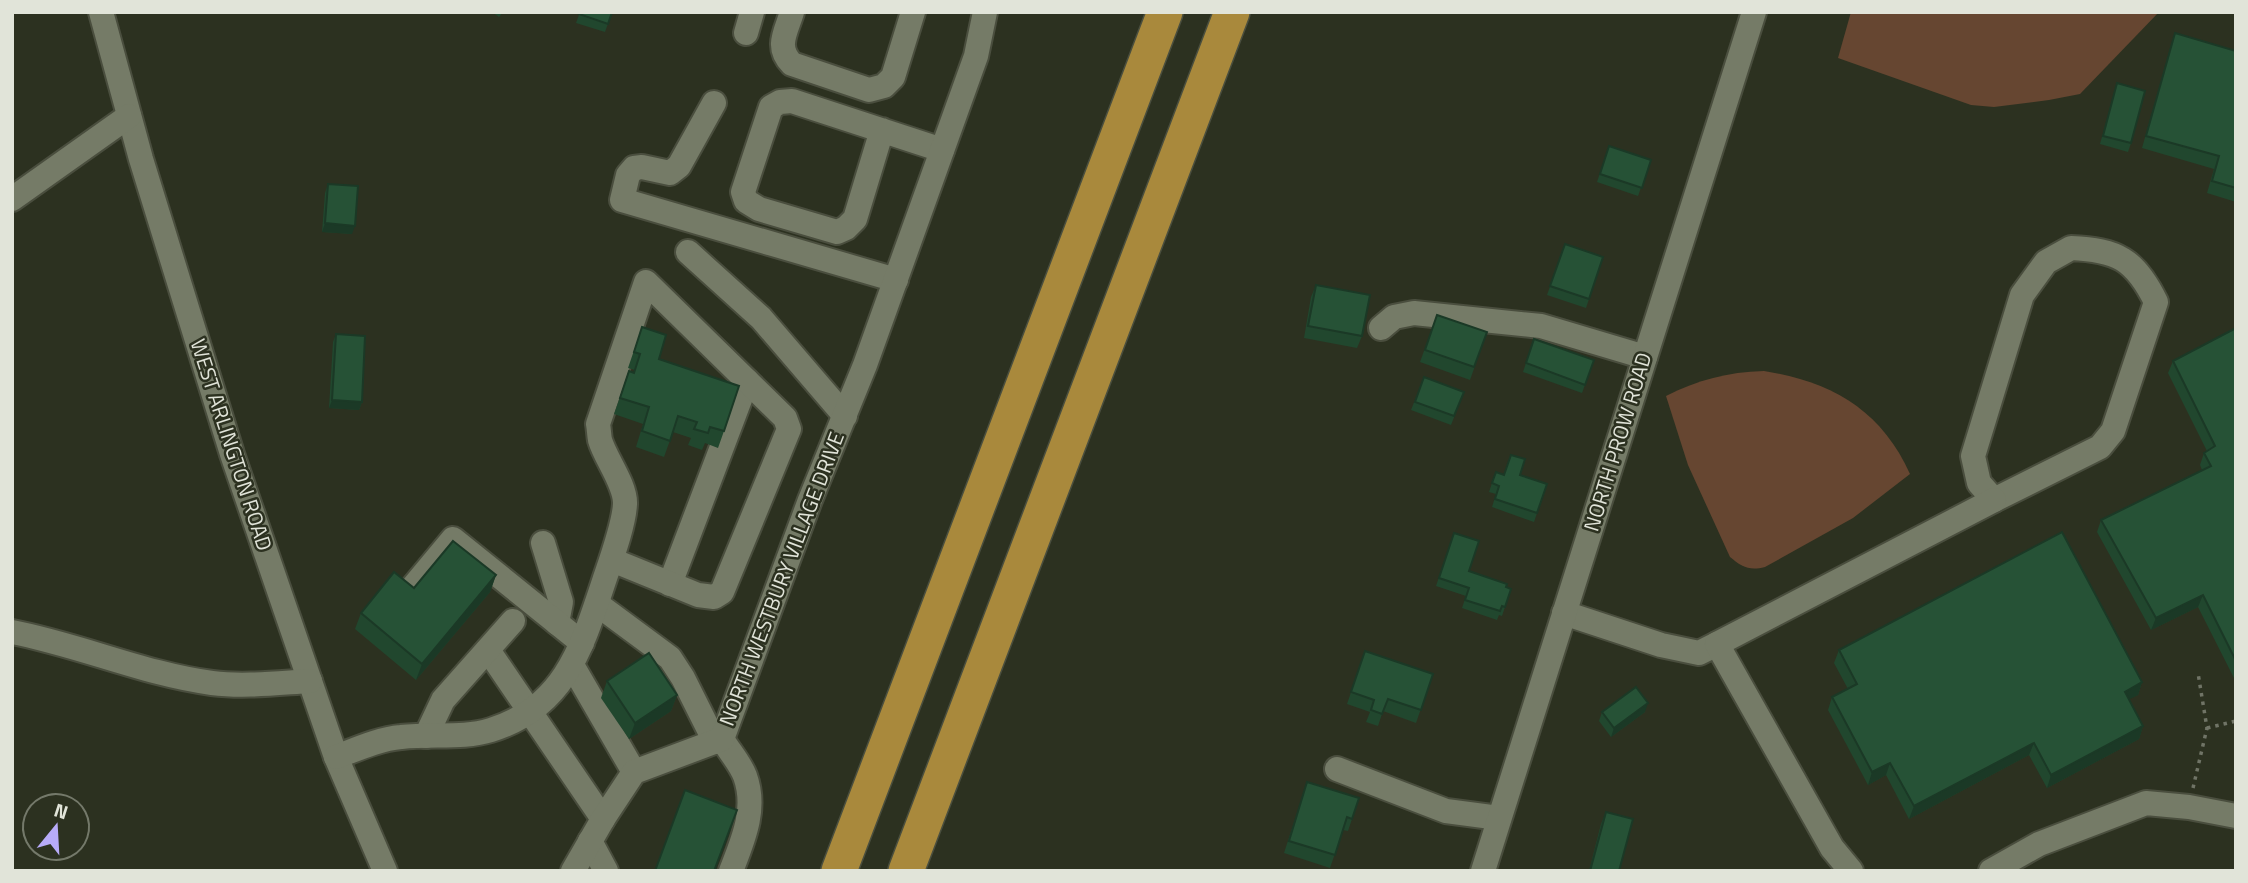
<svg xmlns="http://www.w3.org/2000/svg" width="2248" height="883" font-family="'Titillium Web',sans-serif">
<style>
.green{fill:#664631}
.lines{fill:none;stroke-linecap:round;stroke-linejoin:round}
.minor-casing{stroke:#4a4e3e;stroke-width:28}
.highway-casing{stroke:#4a4e3e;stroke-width:38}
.path{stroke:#707466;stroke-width:3.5;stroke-dasharray:3.5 5;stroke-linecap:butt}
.minor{stroke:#757b67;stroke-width:24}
.highway{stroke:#a9893c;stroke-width:35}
.wall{fill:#21472e}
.shaded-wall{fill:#1b3926}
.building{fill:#265236;stroke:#1b3926;stroke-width:2}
.labels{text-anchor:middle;stroke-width:5;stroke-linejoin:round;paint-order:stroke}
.street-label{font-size:21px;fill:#e1e4d9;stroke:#2c3120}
</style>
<rect width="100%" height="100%" fill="#2c3120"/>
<g class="green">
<path d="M1851,12H2159L2080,94L2049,100L1994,107L1971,105L1838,58Z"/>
<path d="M1764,371C1832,382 1881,410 1910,474L1853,518L1765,567C1749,571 1742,567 1730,557L1688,465L1666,396C1698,380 1727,372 1764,371Z"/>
</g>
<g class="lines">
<defs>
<g id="minor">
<path d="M101,12L141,159L232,454L336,757L385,871"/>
<path d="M792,12C786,32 775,47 792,64L869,90L884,86L893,77L913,12"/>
<path d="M746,33L752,12"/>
<path d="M714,103L679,166L670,173L642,167L634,168L628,175L622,200L896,280"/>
<path d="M882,130L855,219L846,228L837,232L759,209L746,201L743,192L771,107L780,102L792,101L942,150"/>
<path d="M12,199L129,116"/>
<path d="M2071,248C2117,250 2135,259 2156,302L2113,431L2100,447L1994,500L1979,483L1973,456L2022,295L2046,262Z"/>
<path d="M688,252L761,318L845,416"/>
<path d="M1381,328L1394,317L1414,313L1541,326L1645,357"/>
<path d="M543,543L561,602L557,623"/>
<path d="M670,584L747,381"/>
<path d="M408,593L453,539L582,643"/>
<path d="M597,604L670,658L683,678L715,742"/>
<path d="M1564,613L1661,645L1699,653L1717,644"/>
<path d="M12,632C80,645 144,674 212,683C244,687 277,683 310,681"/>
<path d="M488,650L603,819"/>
<path d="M572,665L634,772"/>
<path d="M426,736L443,700L513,621"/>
<path d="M722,739C729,751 740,763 745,776C757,809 743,840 731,871"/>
<path d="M336,757C357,749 379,739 401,737C432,733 462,739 491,730C565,707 582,647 604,581C611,560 624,525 625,504C626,485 605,458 600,440C599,435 599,429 598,424L646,282L785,418L789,429L722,592L714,597L698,595L612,560"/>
<path d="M1337,769L1446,811L1499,818"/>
<path d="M590,841L606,871"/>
<path d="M573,871L603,819L634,772L722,739L810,500L865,365L976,56L985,12"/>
<path d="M1483,871L1754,12"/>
<path d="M1851,871L1832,848L1717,644L1994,500"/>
<path d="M1991,871L2039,844L2146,803L2189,807L2236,816"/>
</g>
<g id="highway">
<path d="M839,871L1165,12"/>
<path d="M906,871L1232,12"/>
</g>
</defs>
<use href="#minor" class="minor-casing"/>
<use href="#highway" class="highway-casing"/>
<g class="path">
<path d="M2207,728L2236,721"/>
<path d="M2193,788L2207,728L2198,673"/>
</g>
<use href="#minor" class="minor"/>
<use href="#highway" class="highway"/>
</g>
<g class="wall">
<path d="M492,12H503L499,17Z"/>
<path d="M580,12H612L605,32L576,23Z"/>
<path d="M2175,33L2236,51V202L2207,193L2214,169L2142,148L2171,45Z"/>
<path d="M2117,83L2131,143L2128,152L2100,144Z"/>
<path d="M1609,146L1651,160L1638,196L1597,182Z"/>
<path d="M328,184L352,234L322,232L325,193Z"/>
<path d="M1565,244L1603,257L1586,308L1547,295Z"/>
<path d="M1316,285L1362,336L1357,348L1304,338L1311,297Z"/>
<path d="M1437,315L1487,332L1470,380L1420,362Z"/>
<path d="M642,327L659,359L724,431L718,448L705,443L702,450L688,445L691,438L673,432L664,457L636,447L643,424L614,414L629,371L634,373L635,370L628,368Z"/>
<path d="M2236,328V682L2198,607L2151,630L2097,532L2101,520L2202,470L2200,465L2204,453L2207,451L2168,373L2173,361Z"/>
<path d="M336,334L362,402L359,410L329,408L333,342Z"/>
<path d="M1534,339L1594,360L1582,393L1523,372Z"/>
<path d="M1424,377L1464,392L1451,425L1411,410Z"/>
<path d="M1504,475H1520L1547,484L1534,522L1492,507L1496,494L1489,492L1493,480Z"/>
<path d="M1454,533L1469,571L1511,589L1502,616L1499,615L1497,620L1462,608L1466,596L1436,586Z"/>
<path d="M496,575L490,592L416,680L355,629L361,613L414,588Z"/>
<path d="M1839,650L2142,682L2138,695L2129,699L2143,726L2139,739L2047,788L2029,755L1909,819L1886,775L1868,785L1828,710L1832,697L1848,689L1834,663Z"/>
<path d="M1365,651L1433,674L1416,723L1383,711L1378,726L1366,722L1370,712L1347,704Z"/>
<path d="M607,681L677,695L671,711L629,739L601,698Z"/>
<path d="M1602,712H1645L1611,737L1599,721Z"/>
<path d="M1307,782L1352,819L1348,831L1343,830L1330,868L1284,853Z"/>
<path d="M1606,812L1619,871H1589L1601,824Z"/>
</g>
<g class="shaded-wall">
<path d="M325,223L355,226L352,234L322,232Z"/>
<path d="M332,400L362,402L359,410L329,408Z"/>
<path d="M496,575L490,592L416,680L422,664Z"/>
<path d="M2203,595L2198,607L2151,630L2156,618Z"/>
<path d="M2142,682L2138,695L2120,704L2125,692Z"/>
<path d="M677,695L671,711L629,739L635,723Z"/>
<path d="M1648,703L1645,712L1611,737L1614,728Z"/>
<path d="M2143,726L2139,739L2047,788L2051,775Z"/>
<path d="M2034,743L2029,755L1909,819L1914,806Z"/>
<path d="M1890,763L1886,775L1868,785L1872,772Z"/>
</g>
<g class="building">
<path d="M580,12H612L608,24L579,14Z"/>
<path d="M2175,33L2236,51V188L2212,181L2219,156L2146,136Z"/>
<path d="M2117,83L2145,91L2131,143L2103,136Z"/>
<path d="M1609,146L1651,160L1642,188L1600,174Z"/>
<path d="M328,184L358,186L355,226L325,223Z"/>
<path d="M1565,244L1603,257L1589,299L1550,286Z"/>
<path d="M1316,285L1370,295L1362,336L1308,326Z"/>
<path d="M1437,315L1487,332L1474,367L1425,350Z"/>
<path d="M642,327L666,335L659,359L739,386L724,431L710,427L708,433L694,429L697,422L678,416L670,441L642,431L649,407L620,398L629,371L634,373L640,354L634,352Z"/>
<path d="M2236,328V661L2203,595L2156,618L2101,520L2211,466L2204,453L2215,446L2173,361Z"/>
<path d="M336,334L365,336L362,402L332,400Z"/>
<path d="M1534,339L1594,360L1585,385L1526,363Z"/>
<path d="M1424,377L1464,392L1454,416L1415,402Z"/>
<path d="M1511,455L1525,459L1520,475L1547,484L1537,513L1495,499L1499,486L1492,483L1496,472L1504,475Z"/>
<path d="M2062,532L2142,682L2125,692L2143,726L2051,775L2034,743L1914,806L1890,763L1872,772L1832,697L1857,684L1839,650Z"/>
<path d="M1454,533L1479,541L1469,571L1507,584L1506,587L1511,589L1505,607L1502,606L1500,611L1465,600L1469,588L1439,578Z"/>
<path d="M453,541L496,575L422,664L361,613L394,572L414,588Z"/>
<path d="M1365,651L1433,674L1421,710L1388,699L1382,714L1371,710L1374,700L1351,692Z"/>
<path d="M649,653L677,695L635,723L607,681Z"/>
<path d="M1636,687L1648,703L1614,728L1602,712Z"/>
<path d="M1307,782L1359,798L1352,819L1347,817L1335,855L1289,841Z"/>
<path d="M685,790L737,810L714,871H655Z"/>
<path d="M1606,812L1633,819L1619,871H1590Z"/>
</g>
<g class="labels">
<g class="street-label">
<text transform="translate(1618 442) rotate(-73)" y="7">NORTH PROW ROAD</text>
<text transform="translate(231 445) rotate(72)" y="7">WEST ARLINGTON ROAD</text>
<text transform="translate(782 579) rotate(-69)" y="7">NORTH WESTBURY VILLAGE DRIVE</text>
</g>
</g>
<rect width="2248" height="883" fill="none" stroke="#e1e4d9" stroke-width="28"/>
<g transform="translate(56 827) rotate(18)"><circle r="33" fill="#2c3120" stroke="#74796a" stroke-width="2"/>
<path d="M0-5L12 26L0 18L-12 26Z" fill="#b7abf8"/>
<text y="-10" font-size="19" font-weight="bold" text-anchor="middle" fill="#e1e4d9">N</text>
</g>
</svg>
